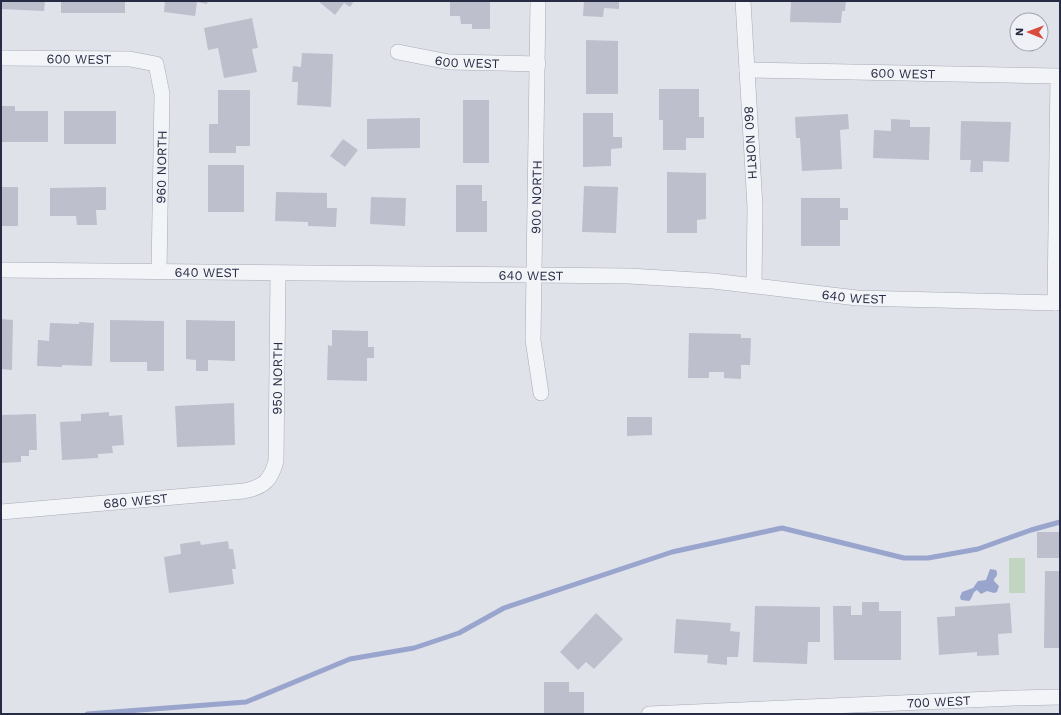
<svg xmlns="http://www.w3.org/2000/svg" width="1061" height="715" font-family="'Work Sans',sans-serif">
<style>
.green{fill:#c1d5c1}
.water{fill:#99a5cd}
.lines{fill:none;stroke-linecap:round;stroke-linejoin:round}
.stream{stroke:#99a5cd;stroke-width:5}
.building{fill:#bdbfcd}
.minor-casing{stroke:#a8abb8;stroke-width:16}
.minor{stroke:#f3f4f8;stroke-width:15}
.labels{text-anchor:middle;stroke-width:3;stroke-linejoin:round;paint-order:stroke}
.street-label{font-size:13px;fill:#272b43;stroke:#f0f1f7}
</style>
<rect width="100%" height="100%" fill="#e0e2ea"/>
<rect class="green" x="1009" y="558" width="16" height="35"/>
<path class="water" d="M990,569L996,570C998,574 997,576 994,579V581L999,586L997,592L994,593L987,591L981,594L977,590C972,592 973,598 969,601L961,600L960,597L962,592L973,588L978,581L986,580Z"/>
<g class="lines">
<path class="stream" d="M87,714L246,702L350,659L414,648L459,633L504,608L672,552L782,528L904,558H928L978,549L1031,530L1060,522"/>
</g>
<g class="building">
<path d="M1,1H45L44,11L1,9Z"/>
<rect x="61" y="1" width="64" height="12"/>
<path d="M165,1H208L207,4L197,2L195,16L164,12Z"/>
<path d="M318,1H354L350,7L344,3L335,15Z"/>
<path d="M450,1H490V29H472V24H461L460,16H450Z"/>
<path d="M584,1H619V9L604,8L603,17L583,16Z"/>
<path d="M791,1H846L845,11H842L841,23L790,22Z"/>
<path d="M252,18L258,48L252,49L257,72L224,78L218,48L208,50L204,28Z"/>
<path d="M586,40L618,41V94H586Z"/>
<path d="M302,53L333,54L331,107L297,105L298,82H292L293,66L301,67Z"/>
<path d="M659,89H699V117H704V138H686V150H663V120H659Z"/>
<path d="M218,90H250V146H236V153H209V124H218Z"/>
<rect x="463" y="100" width="26" height="63"/>
<path d="M1,106H15V111H48V142H1Z"/>
<rect x="64" y="111" width="52" height="33"/>
<path d="M583,113H613V137H622V148L611,149V166L583,167Z"/>
<path d="M848,114L849,129L840,130L842,169L802,171L800,138H796L795,117Z"/>
<path d="M420,118V148L367,149V119Z"/>
<path d="M891,119L910,120V127H930L929,160L873,158L874,130L891,131Z"/>
<path d="M961,121L1011,122L1009,162L983,161V172H970L971,160H960Z"/>
<path d="M343,139L358,150L345,167L330,156Z"/>
<rect x="208" y="165" width="36" height="47"/>
<path d="M667,172L706,173V219L697,220V233H667Z"/>
<path d="M456,185H482V201H487V232H456Z"/>
<path d="M584,186L618,187L616,233L582,232Z"/>
<rect x="1" y="187" width="17" height="39"/>
<path d="M106,187V210H96L97,225H77L76,216H50V188Z"/>
<path d="M276,192L327,193V208H337L336,227L308,226V222L275,221Z"/>
<path d="M371,197L406,198L405,226L370,224Z"/>
<path d="M801,198H840V208H848V220H840V246H801Z"/>
<path d="M1,319L13,320L12,370L1,369Z"/>
<path d="M110,320L164,321V371H147V362H110Z"/>
<path d="M186,320L235,321V361L208,360V371H196V360L186,359Z"/>
<path d="M79,322L94,323L92,366L62,365V367L37,366L38,340L49,341L50,323L79,324Z"/>
<path d="M332,330L368,331V347H374V358H367V381L327,380L328,345L332,346Z"/>
<path d="M689,333L741,334V338H751L750,365H741V379L724,378V372H709V378H688Z"/>
<path d="M234,403L235,445L177,447L175,406Z"/>
<path d="M109,412V416L122,415L124,445L112,446L113,453L98,454V458L62,460L60,422L81,421V414Z"/>
<path d="M36,414L37,450H29V456H21V462L1,463V415Z"/>
<path d="M627,417H652V435L627,436Z"/>
<rect x="1037" y="532" width="23" height="26"/>
<path d="M200,541L201,545L228,541L229,549H233L236,569H232L234,584L169,593L164,557L181,554L180,544Z"/>
<path d="M1045,571H1060V648H1044Z"/>
<path d="M862,602H879V611H901V660H834L833,606H851V615H862Z"/>
<path d="M1010,603L1012,633L998,634L999,655L977,656V652L939,655L937,617L955,616V607Z"/>
<path d="M755,606L820,607V642H808L807,664L753,662Z"/>
<path d="M596,613L623,639L594,669L586,662L578,670L560,652Z"/>
<path d="M676,619L731,623L730,631L740,632L738,657H727V665L707,663L708,655L674,653Z"/>
<path d="M544,682H569V692H584V714H544Z"/>
</g>
<g class="lines">
<defs>
<g id="minor">
<path d="M538,1L533,340L541,393"/>
<path id="s1" d="M743,1L755,207L754,285"/>
<path id="s2" d="M398,52L449,62L538,64"/>
<path id="s3" d="M1,58L130,59L156,64L162,94L159,271"/>
<path id="s4" d="M747,70L1058,76L1055,303"/>
<path id="s5" d="M1,270L629,276L713,281L857,298L1060,303"/>
<path id="s6" d="M1,512L244,491C264,487 271,480 276,461L278,273"/>
<path id="s7" d="M649,714L1014,698L1060,697"/>
</g>
</defs>
<use href="#minor" class="minor-casing"/>
<use href="#minor" class="minor"/>
</g>
<g class="labels">
<g class="street-label">
<text dy="5" stroke="none"><textPath href="#s3" startOffset="78">600 WEST</textPath></text>
<text dy="5" stroke="none"><textPath href="#s2" startOffset="70">600 WEST</textPath></text>
<text dy="5" stroke="none"><textPath href="#s4" startOffset="156">600 WEST</textPath></text>
<text dy="5" stroke="none"><textPath href="#s1" startOffset="142">860 NORTH</textPath></text>
<text transform="translate(161 167) rotate(-89)" y="5">960 NORTH</text>
<text transform="translate(536 197) rotate(-89)" y="5">900 NORTH</text>
<text dy="5" stroke="none"><textPath href="#s5" startOffset="206">640 WEST</textPath></text>
<text dy="5" stroke="none"><textPath href="#s5" startOffset="530">640 WEST</textPath></text>
<text dy="5" stroke="none"><textPath href="#s5" startOffset="854">640 WEST</textPath></text>
<text dy="5" stroke="none"><textPath href="#s6" startOffset="374">950 NORTH</textPath></text>
<text dy="5" stroke="none"><textPath href="#s6" startOffset="135">680 WEST</textPath></text>
<text dy="5" stroke="none"><textPath href="#s7" startOffset="290">700 WEST</textPath></text>
</g>
</g>
<rect width="1061" height="715" fill="none" stroke="#272b43" stroke-width="4"/>
<g transform="translate(1029 32) rotate(271)"><circle r="19" fill="#f0f1f7" stroke="#a0a2af"/>
<path d="M0-3L7 15L0 10L-7 15Z" fill="#d74c3d"/>
<text y="-6" font-size="11" font-weight="bold" text-anchor="middle" fill="#272b43">N</text>
</g>
</svg>
